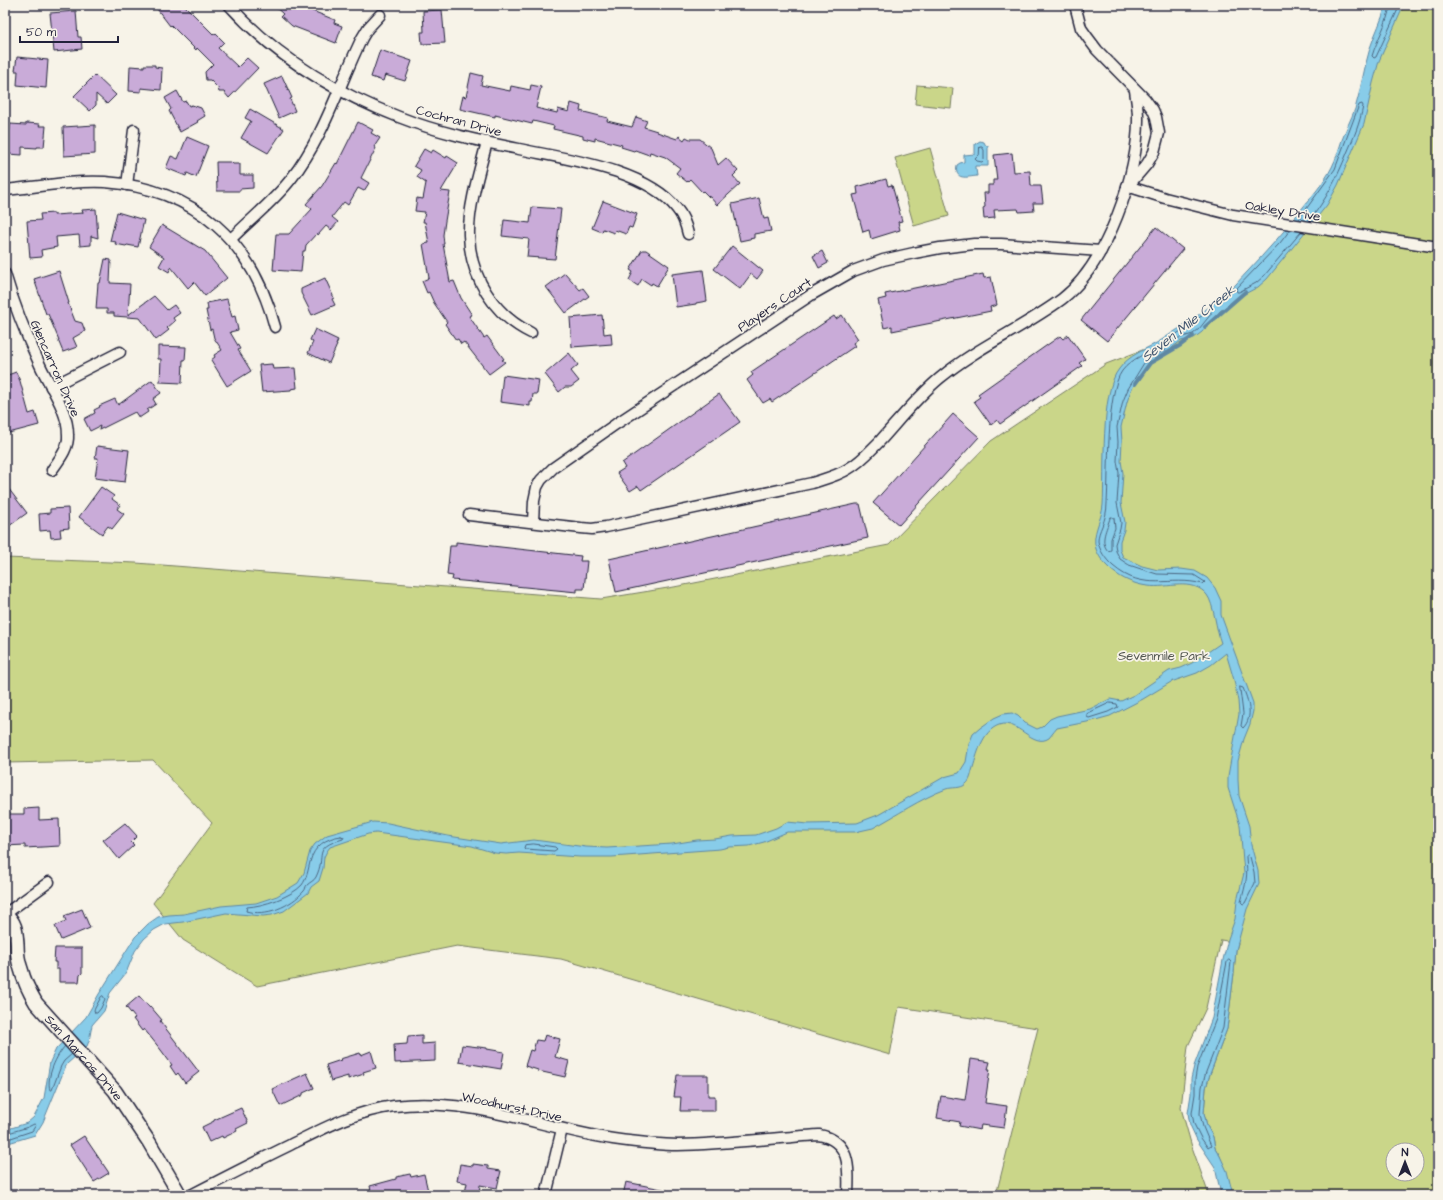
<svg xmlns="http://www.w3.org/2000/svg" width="1443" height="1200" font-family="'Architects Daughter',sans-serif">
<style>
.green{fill:#cad689;stroke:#767c62;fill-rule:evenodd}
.water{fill:#88cce9;stroke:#5f88a3}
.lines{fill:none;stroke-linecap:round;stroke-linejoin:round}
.shore{stroke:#4b6681;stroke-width:1}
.stream{stroke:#5f88a3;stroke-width:4}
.building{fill:#c9abd8;stroke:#22223b}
.minor-casing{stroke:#22223b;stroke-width:13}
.tertiary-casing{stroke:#22223b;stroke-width:16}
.minor{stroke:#f7f3e8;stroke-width:10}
.tertiary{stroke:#f7f3e8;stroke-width:13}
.labels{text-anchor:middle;stroke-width:3.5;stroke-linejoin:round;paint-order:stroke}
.street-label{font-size:13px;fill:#22223b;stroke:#f7f3e8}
.park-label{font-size:13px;fill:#545852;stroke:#f7f3e8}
.water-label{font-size:14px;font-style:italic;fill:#41556f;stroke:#f7f3e8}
</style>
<rect width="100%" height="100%" fill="#f7f3e8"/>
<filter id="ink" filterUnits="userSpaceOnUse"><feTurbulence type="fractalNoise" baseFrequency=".025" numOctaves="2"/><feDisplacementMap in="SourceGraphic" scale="8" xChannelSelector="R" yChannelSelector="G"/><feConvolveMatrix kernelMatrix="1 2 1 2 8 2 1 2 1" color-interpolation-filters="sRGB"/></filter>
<g filter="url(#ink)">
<g class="green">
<path d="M1394,5H1438V1195H1233L1220,1156L1215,1148L1213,1137L1207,1126L1204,1113L1206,1088L1210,1074L1227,1029L1234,973L1236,950L1238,943L1221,940L1206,1008L1188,1046L1181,1108L1192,1147L1209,1195H996L1038,1028L899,1007L890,1055L561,959L457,946L257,986L183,940L153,903L212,823L153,760L5,763V558L136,563L601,599L674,587L889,545L991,441L1106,364L1179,336L1267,266L1339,176ZM1393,1150H1417V1174H1393Z"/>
<path d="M917,85L953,88L951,108L915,104Z"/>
<path d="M930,148L949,216L914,226L895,158Z"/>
</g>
<g class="water">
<path d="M1386,5H1404L1379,61L1373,83L1364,124L1338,185L1327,205L1267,279L1258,287L1239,297L1220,311L1202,332L1194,338L1181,341L1173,347L1166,355L1156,358L1148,365L1131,390L1127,402L1121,427L1122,442L1121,461L1123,473L1121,503L1125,522L1124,530L1120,541V550L1123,557L1142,566L1158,570L1181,569L1195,571L1207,578L1215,588L1221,601V615L1253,703V711L1250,724L1244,739L1238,761V780L1239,796L1249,826L1251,845L1258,871L1259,884L1247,909L1236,950L1234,973L1227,1029L1210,1074L1206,1088L1204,1113L1207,1126L1213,1137L1215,1148L1220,1156L1227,1171L1233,1195H1221L1215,1167L1197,1140L1190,1125L1188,1113L1191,1094V1079L1194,1066L1212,1018L1223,960L1228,939L1235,919L1237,901L1244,873L1240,825L1228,788V776L1239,714L1238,701L1234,680L1226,653L1211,665L1197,673L1171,682L1143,699L1110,716L1092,721L1057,728C1054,731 1052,735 1049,738C1033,749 1017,718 999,725C982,731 977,755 972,771C971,775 970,781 966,784C961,789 952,787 946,789C920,799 897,815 873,828L855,832H787L764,842L749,846L729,847L720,849L612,857H580L519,853L506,854L495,853L472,846L376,833L368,834L330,847L327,851L324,857L323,868L319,881L311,887L308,893L284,911L272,915L263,916L226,913L183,922L165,924L154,930L144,939L135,951L126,973L110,993L104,1011L92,1025L89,1041L87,1046L67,1064L65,1068L43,1122L35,1135L5,1144V1130L27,1123L34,1117L44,1098L50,1062L56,1049L86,1017L99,994L135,937L148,924L158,917L169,915L184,914L221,906L256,903L277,896L298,883L304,873L310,851L315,844L327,835L373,822L388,823L448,836L501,844L534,840L586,847L607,848L672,844L697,840L715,839L732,836L756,835L776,828L787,822L808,824L857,823L878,815L944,777L959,773L966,762L969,744L973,734L980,728L994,718L1003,714L1012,713L1018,716L1025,723L1037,729L1042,727L1050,719L1057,716L1090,709L1110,699L1121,701L1134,695L1169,671L1181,668L1192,663L1221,643C1216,630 1214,604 1207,595C1193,577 1167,589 1148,586C1127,584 1103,569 1096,549C1091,534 1102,520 1103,505C1105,473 1100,392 1119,369C1129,355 1146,349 1160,341C1183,326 1207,310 1228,292C1235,286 1241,278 1248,271C1266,252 1284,232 1300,211C1311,197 1324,183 1332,167C1336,159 1339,149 1342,140C1346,129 1351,119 1355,109C1361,89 1364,68 1370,48C1375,33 1382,20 1386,5Z"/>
<path d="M980,141L984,142L986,146H988V166H975V169H976L977,176C967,177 954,181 957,165L960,163L964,162V155L975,154V144Z"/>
</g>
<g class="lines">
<g class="shore">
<path d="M1390,5C1388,23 1377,39 1372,56L1374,58L1376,57L1400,5"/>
<path d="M980,147H982L984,150V160L982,162L977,161L975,159L979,155Z"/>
<path d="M1299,219L1335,169L1359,105L1362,104L1363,106C1360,123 1354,137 1347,153C1337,178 1326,200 1309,221"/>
<path d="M1290,230L1280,243L1236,289L1237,292H1239L1256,283L1264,276L1301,232"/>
<path d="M1209,311L1211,312V314L1199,329L1193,334L1179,338L1170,344L1164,351L1154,355L1144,363L1128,389L1123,401L1117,427L1118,442L1117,461L1119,473L1117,503L1121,523L1120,529L1115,544L1116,551L1120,559L1129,565L1141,569L1157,574L1194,575L1205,582L1203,584C1170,575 1144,593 1113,566C1106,560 1099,550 1098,541C1098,535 1100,531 1102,526C1105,519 1107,511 1107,503C1109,474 1106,393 1122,371C1132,358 1148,353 1162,344C1178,334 1193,321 1209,311Z"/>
<path d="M1112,517L1114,518L1115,528L1111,539V550L1108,551C1099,541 1107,529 1110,518Z"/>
<path d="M1240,687L1243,688C1248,700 1254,717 1243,728L1241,726L1243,714Z"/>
<path d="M1110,703L1117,704L1118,707L1108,712L1089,718L1087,717V714Z"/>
<path d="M341,836L344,837L343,839C311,848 327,855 316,877C314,881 310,882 307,885C305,887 306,889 304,891C291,906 266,917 246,911L247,907C263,906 291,897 302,885C307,878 308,870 310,862C314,846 326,838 341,836Z"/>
<path d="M534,844L555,847L557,849L554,851L525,849L524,848L525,845Z"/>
<path d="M1248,855L1250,857L1254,872L1255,883L1245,903L1243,904L1241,902C1246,883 1248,877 1246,857Z"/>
<path d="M1229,960L1231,962L1223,1028L1206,1072L1202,1087L1200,1114L1203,1127L1211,1146L1208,1148L1201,1138L1194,1124L1192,1113L1195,1094V1079L1197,1067L1216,1019L1227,962Z"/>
<path d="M103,996L105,999L101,1008L97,1013H95L94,1010L101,997Z"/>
<path d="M65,1046C56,1056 46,1077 50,1090H52L61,1066L64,1061L72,1054"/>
<path d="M5,1134L28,1127L34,1124L36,1125L32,1131L5,1140"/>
</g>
<g class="stream">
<path d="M1205,327L1245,292"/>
<path d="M1135,384L1150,363L1181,345L1193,336"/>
</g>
</g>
<g class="building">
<path d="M154,5H184L214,35L215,33L224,42L218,48L238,67L247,58L258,68L229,98L224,92H219L218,88L210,80H206L205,72L213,64L197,48L196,50L171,25L170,26Z"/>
<path d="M273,5H304L310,10L335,20L334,23L342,26L336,43L292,26L281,16L283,14Z"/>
<path d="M442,10L445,43L422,44L421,32H424L423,11Z"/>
<path d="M76,11L78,37H81L82,49L54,52L50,13Z"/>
<path d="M380,50L412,61L405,81L385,75L383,81L371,77Z"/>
<path d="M17,57L48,60L46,88L17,85L18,71H15Z"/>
<path d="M144,65H155V67L162,68L161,90L141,88V92L129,91L130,66L144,67Z"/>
<path d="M471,73L483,76L481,85L510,91L511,86L530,90L531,85L541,87L536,108L557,113L558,109L569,112L571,103L581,106L580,111L608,118L607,121L632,127L636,117L647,121L644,127L657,131V132L677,139L679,136L684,140L686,137L690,139H700L711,148L718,165L726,158L738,171L733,176L740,184L717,205L710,197H709L703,191L702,192L690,179L687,182L676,173L680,168L665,157L650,152L649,155L635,150L634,151L621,147L622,145L595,138V141L583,138V136L553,129L554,126L533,121L532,124L495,115V117L460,109L463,96L466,97Z"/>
<path d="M95,75L116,95L107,104L96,94V105L90,111L74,96Z"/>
<path d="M282,76L292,98L290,99L295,111L279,118L264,84Z"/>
<path d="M177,91L183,102L186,101L189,106L192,105L201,108L205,116L197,121L198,122L180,132L169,111L171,109L165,98Z"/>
<path d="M250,109L284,129L268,153L241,138L251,121L245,118Z"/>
<path d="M358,122L373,130L371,133L380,138L374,147L376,148L361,178L369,183L364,191L358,188L348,205L344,202L332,217L338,222L331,230L326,226L318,235L317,233L306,245L305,251H303L301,272L273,270L276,234H289L312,209L306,204L322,186L336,163L337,164Z"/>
<path d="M26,123L40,124L39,126H46L44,147H37V148L22,147V155L8,154L10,124L26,125Z"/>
<path d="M95,125V154L64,156L63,127Z"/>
<path d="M187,137L208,146L196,177L187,173L186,176L166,168L171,156L178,159Z"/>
<path d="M424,149L431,153L433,150L446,158L447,156L458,163L441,191L450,192L445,221L443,235L444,244H443L450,282L454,281L461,298L472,315L469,316L484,338L487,336L504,359L502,360L505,362L489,374L464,342L461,344L458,339L456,340L445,324L447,322L434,303L429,292L427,293L422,281L429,278L423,244L429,243L425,222H423L425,212L415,211L417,198L423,199L426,183L417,177L421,170L414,166Z"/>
<path d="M1012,153L1014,172L1030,171L1031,186H1041L1043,203H1033L1034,211L1019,212L1018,209L994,210L995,218L984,219L983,208L985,207L984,193H988V185H993V180H997L994,155Z"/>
<path d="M216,162H231L233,164H240V175H253V188L240,189V191H217Z"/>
<path d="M886,179L888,186L892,185L895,196L902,221L898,222L900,230L871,239L869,230L863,232L853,195L858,194L857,187Z"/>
<path d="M759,198L764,219L768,218L771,231L754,234V238L740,241L732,204Z"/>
<path d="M603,201L637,214L632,228L629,227L626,234L615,230L614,233L603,229L602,232L592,228Z"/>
<path d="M532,207L561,209L555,259L527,257L529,239L502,236L504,220L530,223Z"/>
<path d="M96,209L98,238L91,236V245L80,246L79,235L56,237L57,247L41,250L42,257L30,258L27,221L41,220L40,214L54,213V215L83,213L82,210Z"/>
<path d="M117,212L144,220L138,247L127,245L126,246L115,244L116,242L110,241Z"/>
<path d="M162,225L205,251L227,278L205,296L194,282L188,288L171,267L169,272L159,266L164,257L149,247Z"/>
<path d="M1156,227L1183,249L1107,341L1081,320Z"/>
<path d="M732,246L763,271L757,279L751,274L740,289L714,269Z"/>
<path d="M642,250H646L669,266L657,286L652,283L651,285L642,279L638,286L629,280L633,272L630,270Z"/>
<path d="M822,251L828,263L819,268L813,256Z"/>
<path d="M105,259L111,260L110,283L130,284L128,315L154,296L167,310L174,305L180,313L173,318L175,321L167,328L169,330L156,340L140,318L114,316V313H107V309H96L98,283H100Z"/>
<path d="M703,270L707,301L696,303V304L676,307L672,274Z"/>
<path d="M59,271L69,303H68L75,321L82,323L85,331L73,338L77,347L63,352L58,340H59L48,314H46L34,279Z"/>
<path d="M565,273L580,290L583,288L589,296L566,313L546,287Z"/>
<path d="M983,274L984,278L991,277L997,305L990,307L991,311L892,331V326L884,328L878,300L886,298L885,294Z"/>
<path d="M325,278L334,298L332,299L335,305L312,315L301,293V289Z"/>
<path d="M227,299L232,317L235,316L238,330L230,332L240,349L238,350L251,371L227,386L211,360L215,357L214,355L222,350L214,338L212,329L210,330L206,310H208L207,303Z"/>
<path d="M602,315L604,334L611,333L612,344L572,347L570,318Z"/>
<path d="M842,315L858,339L853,343L855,346L772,402L770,399L763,403L747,380L753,375L751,372L834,316L836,319Z"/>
<path d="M315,329L338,340L336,345H337L329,363L308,353L313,342L310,340Z"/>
<path d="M1068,335L1085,359L1079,363L1082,366L1000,424L997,420L991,425L974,401L980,397L978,394L1060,336L1063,339Z"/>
<path d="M158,346L186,347L185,360H183L182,383L160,382L161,359H158Z"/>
<path d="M569,353L578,365L571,371L579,381L571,387H565L559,392L545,374Z"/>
<path d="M272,364L273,369L295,368L297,388L291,389V390L262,392L259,365Z"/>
<path d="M16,372L20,381L29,414L35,412L39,425L5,434V376Z"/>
<path d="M503,375L539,380L537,394H533L532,402H530V406L500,402Z"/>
<path d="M152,380L161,393L153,399L156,404L147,410L148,412L139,418L135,412L99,430L100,426L90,431L84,419L95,413L94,410L100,407L99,406L115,399L118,405Z"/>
<path d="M719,394L740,422L641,490L638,486L630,491L617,473L625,468L622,463Z"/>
<path d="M953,414L979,437L899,525L873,503Z"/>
<path d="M97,446L129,450L125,482L95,478L98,458H95Z"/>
<path d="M5,484L27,513L5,529Z"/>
<path d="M101,487L114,496L112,499L120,505L117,509L124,514L112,529L108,526L102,534L79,517Z"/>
<path d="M856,504H860L868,538L616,592L609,559Z"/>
<path d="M68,508L69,528L60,529L61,537L51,538L50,530L40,531L39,514L50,513V509Z"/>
<path d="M456,542L581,556L580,561H587L584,589H577V592L452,580L453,576L447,575L450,546H456Z"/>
<path d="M39,808V820L59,819L60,846L25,848V845L5,846V814H24V809Z"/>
<path d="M125,823L137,836L131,842L134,845L119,859L103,840Z"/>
<path d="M82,909L90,928L61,940L55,926L66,921L64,916Z"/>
<path d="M55,948H82V973L80,975L79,982H59V969H56V962H54Z"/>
<path d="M139,996L149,1007L150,1006L162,1020L160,1021L199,1072L185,1083L178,1073L176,1075L170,1066L172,1065L161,1050L144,1029L142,1031L133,1019L135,1018L126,1007Z"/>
<path d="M422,1035V1044L435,1043V1061L395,1063L394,1045L407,1044L408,1036Z"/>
<path d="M545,1035L560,1039L555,1057L569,1061L565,1077L538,1071V1070L525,1066L530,1050L533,1051L536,1040L543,1041Z"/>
<path d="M462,1045L487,1048V1049L504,1052L501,1069L459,1062Z"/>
<path d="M371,1051L376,1068L363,1072L364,1074L348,1079V1076L331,1081L326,1065L341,1060L340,1059L360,1053L361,1055Z"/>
<path d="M971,1059L990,1062L988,1069H990L985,1103L1007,1106L1004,1128L981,1125L980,1130L959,1126L960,1122L937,1118L941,1096L965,1100Z"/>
<path d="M307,1073L314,1088L303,1093V1095L280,1106L272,1089Z"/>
<path d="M677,1075H708V1096H715V1111H680L681,1097H674Z"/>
<path d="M241,1108L248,1123L236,1129L237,1131L223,1138L222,1136L209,1142L202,1127L214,1121V1120Z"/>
<path d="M84,1136L109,1173L94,1182L70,1145Z"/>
<path d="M460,1164L473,1166V1164L488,1166V1169L501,1171L497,1188L480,1185L479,1195L465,1193L467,1183L457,1181Z"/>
<path d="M410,1174L411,1177L424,1174L428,1191L407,1195H372L370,1186L396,1179V1177Z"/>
<path d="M626,1182L667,1190V1195H623Z"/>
</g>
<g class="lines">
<defs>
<g id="minor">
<path d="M229,5C275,56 336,93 399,117C437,132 479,141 519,149C566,159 646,169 677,209C683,216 686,225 688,234"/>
<path d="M1075,5L1081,28L1088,38L1097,50L1145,99L1153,110L1156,117L1159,133L1154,152L1147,164L1129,185"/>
<path d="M487,142C480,169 468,207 469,235C470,277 494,315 531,333"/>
<path d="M127,185L134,130"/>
<path d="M1127,186L1165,198L1233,215L1438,247"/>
<path d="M5,190C37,187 73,180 105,182C196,189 252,241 275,327"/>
<path d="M231,239C251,219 274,201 291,179C324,137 339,85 362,38L368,28L380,15"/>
<path d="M5,274C14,305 26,335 40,365C50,387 68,410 68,435C69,448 59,460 52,470"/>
<path d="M51,387L120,352"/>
<path d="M469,515L581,528L592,529L606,527L812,483C824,479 837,476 848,469C861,462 870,451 880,441C899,420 918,396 940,378C977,347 1023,328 1062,299C1107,264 1139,173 1138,117C1138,108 1136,99 1135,90"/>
<path d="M533,522L534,501L537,487L541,480L553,468L616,424L811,295L853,271L883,260L914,253L940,248L974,244H1001L1101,251"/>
<path d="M5,914L49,882"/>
<path d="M191,1195C224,1178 257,1161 290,1145C324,1128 356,1111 394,1106C468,1096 541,1128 613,1139C635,1142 657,1145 678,1145C725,1144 772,1138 819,1135C851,1141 849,1168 848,1195"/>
<path d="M546,1195L562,1129"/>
</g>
<g id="tertiary">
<path id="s1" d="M5,914C16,922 16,932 17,944C17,953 18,961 21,969C24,981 30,993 36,1003L115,1091L149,1142L180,1195"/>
</g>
</defs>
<use href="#minor" class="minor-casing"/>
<use href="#tertiary" class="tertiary-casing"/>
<use href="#minor" class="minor"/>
<use href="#tertiary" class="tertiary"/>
</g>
</g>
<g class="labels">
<g class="street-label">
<text transform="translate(459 120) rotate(15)" y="5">Cochran Drive</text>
<text transform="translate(1283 210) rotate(9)" y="5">Oakley Drive</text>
<text transform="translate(774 304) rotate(-34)" y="5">Players Court</text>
<text transform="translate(56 368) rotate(66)" y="5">Glencarron Drive</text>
<text dy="5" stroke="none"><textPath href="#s1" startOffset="169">San Marcos Drive</textPath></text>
<text transform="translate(512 1106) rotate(12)" y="5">Woodhurst Drive</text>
</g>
<g class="park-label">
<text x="1164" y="660">Sevenmile Park</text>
</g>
<g class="water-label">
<text transform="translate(1188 323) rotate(-38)" y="5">Seven Mile Creek</text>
</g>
</g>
<rect width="1443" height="1200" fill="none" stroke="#f7f3e8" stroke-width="20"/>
<rect x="10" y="10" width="1423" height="1180" fill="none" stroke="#22223b" stroke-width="1.5" filter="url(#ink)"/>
<g transform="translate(1405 1162)"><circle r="19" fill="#f7f3e8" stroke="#a29fa3"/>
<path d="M0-3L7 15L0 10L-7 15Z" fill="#22223b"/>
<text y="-6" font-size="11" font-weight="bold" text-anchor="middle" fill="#22223b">N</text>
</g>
<path d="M20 36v6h98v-6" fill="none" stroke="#22223b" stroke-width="2"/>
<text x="26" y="36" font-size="12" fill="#22223b" stroke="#f7f3e8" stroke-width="3" paint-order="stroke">50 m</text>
</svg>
